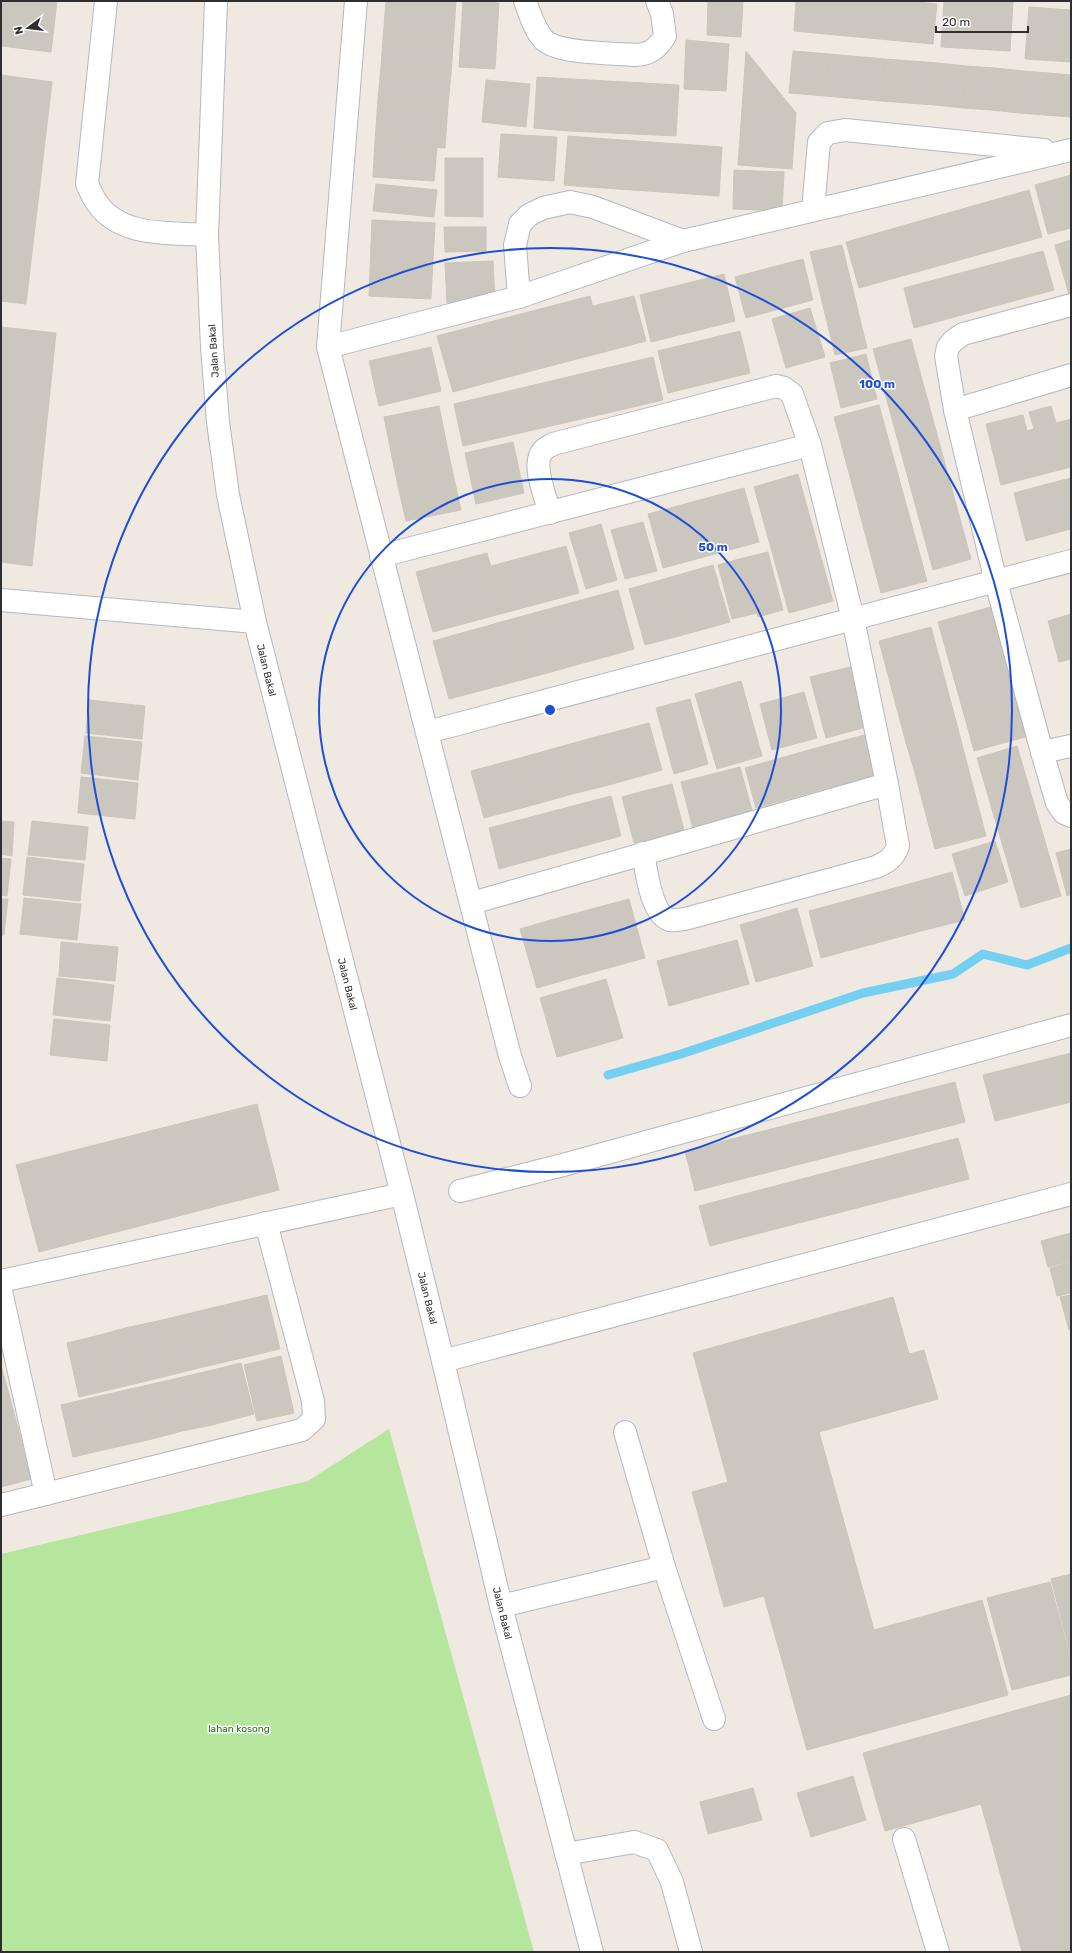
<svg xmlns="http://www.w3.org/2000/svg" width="1072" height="1953" font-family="Rubik,sans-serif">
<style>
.green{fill:#b6e59e}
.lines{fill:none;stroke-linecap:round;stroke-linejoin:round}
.stream{stroke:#75cff0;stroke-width:9}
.building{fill:#cbc7bf;stroke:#cbc5ba}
.minor-casing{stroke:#b4b7c1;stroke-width:24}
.minor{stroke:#fff;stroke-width:22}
.ring{fill:none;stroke:#1d4ed8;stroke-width:2}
.labels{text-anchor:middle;stroke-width:3;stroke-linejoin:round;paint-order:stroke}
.street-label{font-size:10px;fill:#2e2e2e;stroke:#fff}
.park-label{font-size:10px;fill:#2c6e1b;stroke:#fff}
.centre{fill:#1d4ed8;stroke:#fff;stroke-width:2}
.ring-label{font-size:12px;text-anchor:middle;font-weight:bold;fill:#1d4ed8;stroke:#fff;stroke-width:3;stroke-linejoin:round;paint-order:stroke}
</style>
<rect width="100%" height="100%" fill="#efe9e1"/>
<path class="green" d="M389,1429L534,1952H1V1554L308,1481Z"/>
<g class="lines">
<path class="stream" d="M608,1075L681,1054L863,993L953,974L983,954L1027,965L1071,948"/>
</g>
<g class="building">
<path d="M1,1H57L51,52L1,46Z"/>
<path d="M386,1H456L453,46L383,40Z"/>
<path d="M463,1L499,3L495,69L459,67Z"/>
<path d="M708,1H743L741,37L707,35Z"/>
<path d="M796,1H908L937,4L933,44L794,31Z"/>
<path d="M944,1H1013L1010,51L941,47Z"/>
<path d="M1029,7L1071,10V62L1025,59Z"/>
<path d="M383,40L453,46L451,73L381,67Z"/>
<path d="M686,40L729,44L726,91L684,89Z"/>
<path d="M746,51L796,113L742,109Z"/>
<path d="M793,51L829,54L826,96L789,93Z"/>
<path d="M829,54L885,59L881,101L826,96Z"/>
<path d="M885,59L912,61L909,103L881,101Z"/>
<path d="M912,61L938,63L935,105L909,103Z"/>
<path d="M938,63L966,66L963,108L935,105Z"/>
<path d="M966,66L995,68L991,110L963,108Z"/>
<path d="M381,67L451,73L448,105L378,99Z"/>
<path d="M995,68L1023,71L1020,113L991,110Z"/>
<path d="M1023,71L1049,73L1045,115L1020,113Z"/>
<path d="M1049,73L1071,75V117L1045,115Z"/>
<path d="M1,75L52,82L26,304L1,301Z"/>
<path d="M537,77L571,79L569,131L534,128Z"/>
<path d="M571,79L679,85L676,136L569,131Z"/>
<path d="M486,80L530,84L526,127L482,122Z"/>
<path d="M378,99L448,105L445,148L375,142Z"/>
<path d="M742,109L796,113L792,169L738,165Z"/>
<path d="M501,134L557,137L554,181L498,177Z"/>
<path d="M568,136L593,138L589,187L564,185Z"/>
<path d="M593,138L722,147L719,196L589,187Z"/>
<path d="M375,142L437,147L434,181L373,177Z"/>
<path d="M445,158H483V217L445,216Z"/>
<path d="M734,170L784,172L782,211L733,209Z"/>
<path d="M1071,175V228L1048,234L1035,185Z"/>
<path d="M376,184L437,190L434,217L373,211Z"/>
<path d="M1029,190L1042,237L859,288L846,242Z"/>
<path d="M372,220L435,223L431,299L369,296Z"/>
<path d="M444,227H486V251L445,252Z"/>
<path d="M1071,240V294L1069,295L1055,245Z"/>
<path d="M842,245L867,348L835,355L810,252Z"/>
<path d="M1043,251L1054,290L914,328L904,288Z"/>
<path d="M803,259L813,300L746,318L735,277Z"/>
<path d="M493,261L495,301L447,303L445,263Z"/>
<path d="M724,274L735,321L651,342L640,295Z"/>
<path d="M590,296L604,352L527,372L513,316Z"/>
<path d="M634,296L646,341L604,352L593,306Z"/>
<path d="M810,308L825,357L786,368L772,319Z"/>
<path d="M513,316L527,372L453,392L437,336Z"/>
<path d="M1,327L56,333L32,566L1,562Z"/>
<path d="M740,331L750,373L668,393L658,351Z"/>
<path d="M911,339L971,559L933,570L873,349Z"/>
<path d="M431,347L441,391L379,406L369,361Z"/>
<path d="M866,354L877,399L841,408L830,363Z"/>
<path d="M653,357L663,400L599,415L589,372Z"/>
<path d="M589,372L599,415L463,446L454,404Z"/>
<path d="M879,405L927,581L881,593L834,417Z"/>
<path d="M439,406L447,446L392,457L384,417Z"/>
<path d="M1051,406L1056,423L1071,419V467L1001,485L986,424L1023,415L1027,431L1034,429L1029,412Z"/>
<path d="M513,442L524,493L476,504L465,453Z"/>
<path d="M447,446L453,474L398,486L392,457Z"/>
<path d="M453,474L461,510L406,521L398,486Z"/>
<path d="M798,474L833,601L789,613L754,487Z"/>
<path d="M1071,478V529L1063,531L1051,483Z"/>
<path d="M1051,483L1063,531L1026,541L1014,493Z"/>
<path d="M744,488L759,542L663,568L648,514Z"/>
<path d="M643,522L657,571L625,579L611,530Z"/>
<path d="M601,524L617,580L586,589L569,533Z"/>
<path d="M566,546L579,593L504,613L491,566Z"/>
<path d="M768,552L783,610L758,617L743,558Z"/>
<path d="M487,553L504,613L433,632L416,572Z"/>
<path d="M743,558L757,613L732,619L718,565Z"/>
<path d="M713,565L730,622L679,636L664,579Z"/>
<path d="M664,579L679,636L645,645L629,589Z"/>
<path d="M618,590L634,649L529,678L512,619Z"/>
<path d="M994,606L1022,710L967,725L938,622Z"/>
<path d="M1071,614V659L1059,662L1048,621Z"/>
<path d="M512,619L529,678L449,699L433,641Z"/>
<path d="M931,627L958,729L906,743L879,641Z"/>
<path d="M854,666L870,726L826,738L810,677Z"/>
<path d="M741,681L762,756L717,769L695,694Z"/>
<path d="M804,692L817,738L772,750L760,704Z"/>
<path d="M690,699L708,764L674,774L656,708Z"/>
<path d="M89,700L145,706L142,739L86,733Z"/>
<path d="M1022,710L1029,736L974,751L967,725Z"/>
<path d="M649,723L662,770L605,786L592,738Z"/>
<path d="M958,729L966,760L915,773L906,743Z"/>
<path d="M868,734L879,774L838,785L827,745Z"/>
<path d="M85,736L142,742L138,780L81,773Z"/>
<path d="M592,738L605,786L576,793L563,746Z"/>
<path d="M827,745L838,785L756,808L745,768Z"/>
<path d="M563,746L576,793L533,805L520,758Z"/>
<path d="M1017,746L1061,896L1021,908L977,758Z"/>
<path d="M520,758L533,805L484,818L471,771Z"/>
<path d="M966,760L986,836L935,849L915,773Z"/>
<path d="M740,767L753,814L693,829L681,782Z"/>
<path d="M81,777L138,783L135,819L78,813Z"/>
<path d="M672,784L684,830L652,839L640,792Z"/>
<path d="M640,792L652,839L634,843L622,797Z"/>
<path d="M611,796L621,836L499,869L489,828Z"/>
<path d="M1,821L14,822L12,856L1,854Z"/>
<path d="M32,821L88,827L85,860L28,855Z"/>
<path d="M995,841L1008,882L965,896L952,854Z"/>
<path d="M1071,849V894L1067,896L1056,853Z"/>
<path d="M27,857L84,864L80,901L23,895Z"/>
<path d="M1,858L11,859L7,896L1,895Z"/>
<path d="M952,872L965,920L921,931L909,884Z"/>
<path d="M909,884L921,931L821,958L809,911Z"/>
<path d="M24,898L81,904L77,940L20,934Z"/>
<path d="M1,899H8L4,935H1Z"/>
<path d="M629,899L645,958L575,977L558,918Z"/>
<path d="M797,908L813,966L756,982L740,925Z"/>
<path d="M558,918L575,977L537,988L520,929Z"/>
<path d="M737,940L749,984L669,1006L657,961Z"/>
<path d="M61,942L118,947L115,981L59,976Z"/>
<path d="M57,978L114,985L110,1021L53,1015Z"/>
<path d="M606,979L623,1038L557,1057L540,998Z"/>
<path d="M54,1019L110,1025L107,1061L50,1055Z"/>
<path d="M1071,1053V1102L995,1121L983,1075Z"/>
<path d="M955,1082L965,1122L695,1191L685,1151Z"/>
<path d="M257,1104L279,1190L39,1252L16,1165Z"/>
<path d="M958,1138L969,1179L710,1246L699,1206Z"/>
<path d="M1071,1233V1261L1048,1267L1041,1241Z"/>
<path d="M1071,1262V1293L1057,1296L1050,1268Z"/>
<path d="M267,1295L280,1349L229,1361L216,1307Z"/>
<path d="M1071,1295V1329L1069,1330L1060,1297Z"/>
<path d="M893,1297L909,1354L924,1350L938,1399L819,1432L874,1630L982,1600L1008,1695L807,1750L764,1596L724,1607L692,1492L728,1482L693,1353Z"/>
<path d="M216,1307L229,1361L199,1368L187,1314Z"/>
<path d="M187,1314L199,1368L171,1375L158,1321Z"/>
<path d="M158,1321L171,1375L138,1383L125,1328Z"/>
<path d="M125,1328L138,1383L113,1389L100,1335Z"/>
<path d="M100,1335L113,1389L79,1397L67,1343Z"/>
<path d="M281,1356L294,1413L257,1421L244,1365Z"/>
<path d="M241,1363L254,1414L212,1425L200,1373Z"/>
<path d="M1,1365L17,1424L1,1428Z"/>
<path d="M200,1373L212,1425L182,1431L170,1380Z"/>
<path d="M170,1380L182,1431L152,1439L139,1387Z"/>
<path d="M139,1387L152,1439L103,1450L91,1398Z"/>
<path d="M91,1398L103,1450L73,1457L61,1405Z"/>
<path d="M17,1424L31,1479L1,1487V1428Z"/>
<path d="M1071,1574V1657L1051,1579Z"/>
<path d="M1050,1582L1071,1661V1675L1012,1690L987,1598Z"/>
<path d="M1071,1695V1952H1022L981,1804L885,1831L863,1753Z"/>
<path d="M853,1776L866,1820L811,1837L797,1793Z"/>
<path d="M753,1788L762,1820L708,1834L700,1802Z"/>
</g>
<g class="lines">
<defs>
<g id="minor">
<path d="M106,1L87,184C90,190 93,198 97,203C121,238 171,232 207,235"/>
<path d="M216,1L207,235L212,347L218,422L228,495L255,622L402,1194L443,1361L501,1606L592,1952"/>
<path d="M356,1L328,347L510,1056L520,1086"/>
<path d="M525,1C530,14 534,29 544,40C559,54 613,53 635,55C649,55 658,48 665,36L662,14L657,1"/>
<path d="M813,210L819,142L828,133L845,130L1044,150"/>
<path d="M519,297L515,245L520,224L529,215L543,208L570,202L593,207L683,241"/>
<path d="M1071,305L963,334L953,341L948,347L946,356L955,410L996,582L1042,752L1057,803L1064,813L1071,816"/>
<path d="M328,347L519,297L683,241L1071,150"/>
<path d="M955,410L1071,375"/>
<path d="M550,513C546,498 531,464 543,451C545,448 550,446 553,444L776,386L784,388L792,394L810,445L853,619L887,784L898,846C894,858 887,862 876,867L685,919C681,919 674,921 670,920C651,915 646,869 643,853"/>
<path d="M381,556L810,445"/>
<path d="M1,600L255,622"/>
<path d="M428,732L1071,561"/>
<path d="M1042,752L1071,746"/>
<path d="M472,903L887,784"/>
<path d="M460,1191L563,1165L1071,1025"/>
<path d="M1,1281L402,1194"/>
<path d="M1,1291L46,1494"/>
<path d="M443,1361L1071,1194"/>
<path d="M625,1432L664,1567L714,1719"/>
<path d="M1,1505L302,1430L314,1419L313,1401L266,1223"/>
<path d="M501,1606L664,1567"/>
<path d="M904,1839L938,1952"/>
<path d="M566,1854L634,1842L657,1850L672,1882L691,1952"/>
</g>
</defs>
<use href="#minor" class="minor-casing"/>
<use href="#minor" class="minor"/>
</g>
<g class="ring">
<circle cx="550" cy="710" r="231"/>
<circle cx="550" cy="710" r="462"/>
</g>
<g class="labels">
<g class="street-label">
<text transform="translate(213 351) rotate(-94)" y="4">Jalan Bakal</text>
<text transform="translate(267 670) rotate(76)" y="4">Jalan Bakal</text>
<text transform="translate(348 984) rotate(76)" y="4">Jalan Bakal</text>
<text transform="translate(428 1298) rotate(76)" y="4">Jalan Bakal</text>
<text transform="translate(503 1613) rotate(76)" y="4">Jalan Bakal</text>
</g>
<g class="park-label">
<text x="239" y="1732">lahan kosong</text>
</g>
</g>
<circle cx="550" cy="710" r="6" class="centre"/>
<g class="ring-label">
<text x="877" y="388">100 m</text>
<text x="713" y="551">50 m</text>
</g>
<rect width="1072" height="1953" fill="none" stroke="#2e2e2e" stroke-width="4"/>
<g transform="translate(28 28) rotate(255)" stroke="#ffffff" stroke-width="3" paint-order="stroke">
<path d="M0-3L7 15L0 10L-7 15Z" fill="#2e2e2e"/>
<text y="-6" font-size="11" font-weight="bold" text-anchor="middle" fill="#2e2e2e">N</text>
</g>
<path d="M936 26v6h92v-6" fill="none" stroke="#2e2e2e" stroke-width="2"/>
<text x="942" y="26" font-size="12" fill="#2e2e2e" stroke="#ffffff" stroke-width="3" paint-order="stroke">20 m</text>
</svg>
